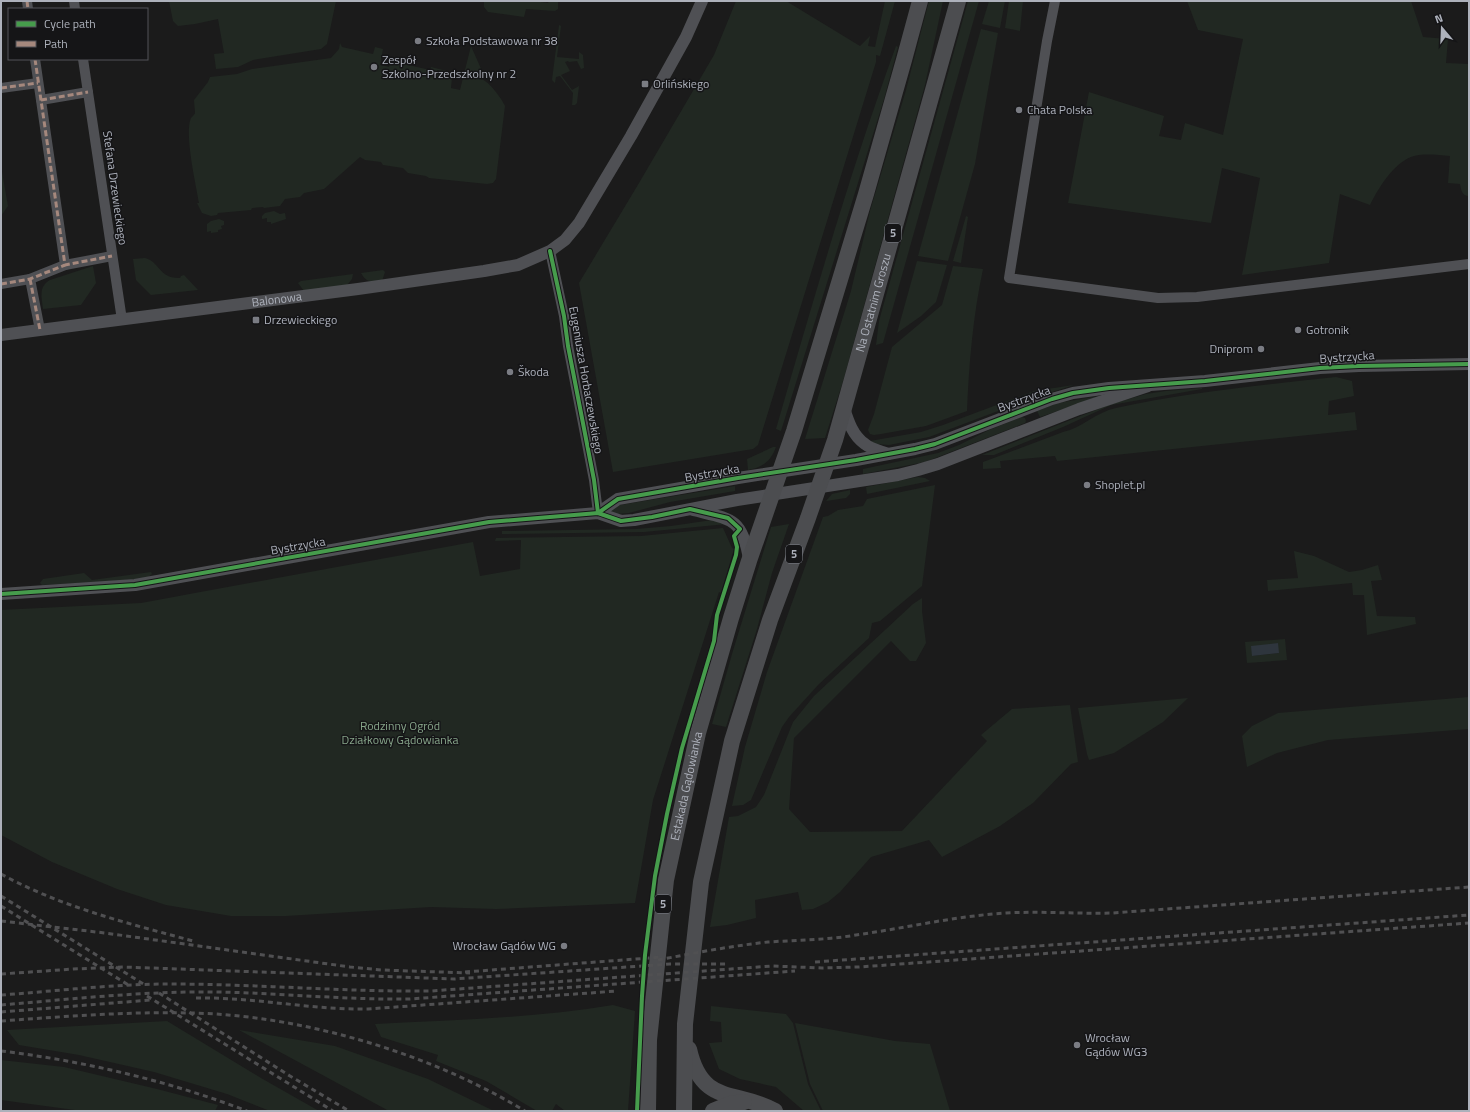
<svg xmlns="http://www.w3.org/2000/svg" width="1470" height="1112" font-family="'Titillium Web',sans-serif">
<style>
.green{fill:#212822;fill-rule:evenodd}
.water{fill:#2e353d}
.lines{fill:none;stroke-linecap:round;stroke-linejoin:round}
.minor{stroke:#4f5054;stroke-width:10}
.tertiary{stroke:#4f5054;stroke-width:12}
.primary{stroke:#4c4d50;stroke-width:16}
.rail{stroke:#505052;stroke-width:3;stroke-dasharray:5 4;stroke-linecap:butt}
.quiet{stroke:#a5887d;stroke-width:3;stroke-dasharray:6 3;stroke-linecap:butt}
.cycleway-casing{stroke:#151517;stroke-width:6}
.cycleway{stroke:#469c4c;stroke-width:4}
.poi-dot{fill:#7a7c83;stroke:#151517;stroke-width:1.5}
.labels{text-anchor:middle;stroke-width:3;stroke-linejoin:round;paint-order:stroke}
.shield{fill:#151517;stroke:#7f828a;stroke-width:1}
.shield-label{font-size:11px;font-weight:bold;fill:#adb1bb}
.poi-label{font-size:12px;fill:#adb1bb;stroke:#151517;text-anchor:start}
.street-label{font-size:12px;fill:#adb1bb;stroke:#151517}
.park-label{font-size:12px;fill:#86a489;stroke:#151517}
</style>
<rect width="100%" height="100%" fill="#1b1b1b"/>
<g class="green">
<path d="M169,1H336L327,44L321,49L253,60L238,67L216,69L214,54L224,53L218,19L195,24L178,26L173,21Z"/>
<path d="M484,1H533L548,3L549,1L558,2V9L555,11L526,9L524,17L488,12L484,7Z"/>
<path d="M736,1H786L860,46L870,36L868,46L875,47L885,1H895L880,56L876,55V62L758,445L753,449L613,472L579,283L639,183L714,55Z"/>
<path d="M929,1H943L925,85L844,378L825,438L805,439L851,291L870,211L906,90Z"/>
<path d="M968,1H979L883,343L876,345L879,321Z"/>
<path d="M989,1H1005L1000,28L982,24Z"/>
<path d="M1009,1H1023L1020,31L1005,28Z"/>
<path d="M1187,1H1411L1423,37L1448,39L1446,63L1469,64V196C1462,196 1461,190 1460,184L1448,183L1450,156C1440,155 1429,154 1419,155C1397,157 1379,187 1370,205L1340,194L1329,263L1242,275L1260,178L1222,168L1211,223L1068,203L1089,92L1164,116L1159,136L1181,140L1185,123L1223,135L1243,39L1198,30Z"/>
<path d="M559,25L561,26L557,57L579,59V52L583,55L584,68L581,69L577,61L569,62L568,61L565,62L570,71L561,75L572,90L579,86L577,103L575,105H572L573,93L560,76L556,77L555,83L552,80Z"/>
<path d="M981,29L998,33L975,164L948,261L918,256Z"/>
<path d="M340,43L342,47L373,54L375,47L383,49L380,65L389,67L391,61L400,63V65L403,66L404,64L430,70L431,67L447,71L452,77L451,88L460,90L471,46L482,71L481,79C489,81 502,99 505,106L496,179L493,183L487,184L429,178L426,176L408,173L403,168L383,165L381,162L365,160L360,157L324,189L304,193L300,197L285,199L280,206L264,208L263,207L252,208L251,210L218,213L217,215L211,216L202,213L197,203H199C196,185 184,133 191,118C192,117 195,114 195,113L194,100L208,82L210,77L237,74L252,69L331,58L339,49Z"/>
<path d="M896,46L898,47L884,99L781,431L776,429C813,301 850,172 896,46Z"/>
<path d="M1,166L8,206L1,216Z"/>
<path d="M274,211L280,214L285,213L286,219L271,224V222H267V218L262,219V216L265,213Z"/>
<path d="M966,216L968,217L961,263L953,261Z"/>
<path d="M219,219L224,221V225L221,226L222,229L218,230V232L211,233V231L207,232V224L211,221Z"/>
<path d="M145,258C159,261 159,279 180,278L181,276L184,275L198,290L151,295L136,280L133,259Z"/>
<path d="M917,261L947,265L936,302L921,316L897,333Z"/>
<path d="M93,266L96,283L81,305L43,309C42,297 38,287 50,280Z"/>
<path d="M953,266L983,269C973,316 969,363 967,411L926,426L881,434L874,435L870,434L868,430L874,414L892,347L942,305Z"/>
<path d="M383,270L385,272L382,281C373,282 366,283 361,273Z"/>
<path d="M353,274L352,279L347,285L304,291L298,283L301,281Z"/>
<path d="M1336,377L1352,381L1354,396L1329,401L1328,415L1355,412L1357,430L1057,461L1055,456L1000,461L1001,468L983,469V462L1063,432C1082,428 1096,412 1116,408C1188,392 1262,385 1336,377Z"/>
<path d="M1074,385L1027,400L929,437L889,445L876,444L870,441L921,432L943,425L1034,391Z"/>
<path d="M1202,388V389L1111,405L1063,427L994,455H982L1111,404L1146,394L1166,391Z"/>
<path d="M1099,396V397L1040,417L1037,411L1058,403Z"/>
<path d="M1021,417L1025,418L1026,421L1025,423L925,462L863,474V469L938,453L959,445L989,430Z"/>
<path d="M773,447H776C771,461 762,468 748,470L747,459Z"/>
<path d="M918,477L925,478L930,481L867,494L866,487Z"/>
<path d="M935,485L922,586L880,621L872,623L869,638L819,684L789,717L782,727L751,800L743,805L732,806L745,747L767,672L823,517L828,516L838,510L863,506L867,499Z"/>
<path d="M735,486V491L670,502L629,513L617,514L610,511L614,506Z"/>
<path d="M850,490V494L846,498L826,501L832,494Z"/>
<path d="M712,520L727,524L644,532L502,534V531L636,529L671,526Z"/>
<path d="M789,524L772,573L757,629L726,727L712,724L732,654L771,527Z"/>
<path d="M723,528L732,548L734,549L721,593L719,592L653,800L635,903L496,909L431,907L286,916H231L166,905L117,889L52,862L1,835V610L141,603L473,542L480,576L520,569L521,540L495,541L496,538L641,536Z"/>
<path d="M1294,551L1314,556L1349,572L1362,570L1378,565L1382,580L1371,581L1377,616L1415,617L1416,624L1367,635L1364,595H1353L1352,583L1268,591L1267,580L1298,578Z"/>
<path d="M151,572L152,574L147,578L114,581L42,585L40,583L43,579L84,573L92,580Z"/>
<path d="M922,598V611L926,643L916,661H910L891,641L794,738L789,809L810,832L902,831L987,741L981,735L1012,709L1070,705L1078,762L1071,764L1033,803L1000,826L942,857L929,840L871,857L840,892L828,902L813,909L802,910L798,892L755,900L756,918L727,925L710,927L729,817L738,816L756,807L764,795L793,722L814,696L913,604Z"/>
<path d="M1285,639L1287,660L1247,663L1245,642ZM1278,643V653L1252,656Z"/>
<path d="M1469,697V729L1328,740L1277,753L1247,767L1242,736L1252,726L1278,713Z"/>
<path d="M1188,698L1163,722L1114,753L1089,760L1087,754L1078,708Z"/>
<path d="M613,1005L635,1011L628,1111H565L556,1104L552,1111H537L486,1081L436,1061L438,1055L381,1037L375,1024C455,1020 535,1018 613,1005Z"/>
<path d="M711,1006L786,1014L793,1023L808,1084L821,1111H804L776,1087L740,1079L719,1069L709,1043L722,1042L721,1022L710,1021Z"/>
<path d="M167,1021L261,1078L319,1111H270L227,1094L154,1072L79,1055L19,1045L7,1030Z"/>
<path d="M795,1023L895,1041L930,1044L950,1111H823L810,1084Z"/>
<path d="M239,1030L335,1046L428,1079L494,1111H389Z"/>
<path d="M1,1060L64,1067L157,1089L218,1105L215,1111H82L1,1100Z"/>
</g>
<path class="water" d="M1278,643L1279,653L1252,656L1251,646Z"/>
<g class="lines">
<g class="minor">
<path d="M27,1L28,9"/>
<path d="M74,1L75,9"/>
<path d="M1055,1L1047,41L1009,278L1158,298L1197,297L1469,264"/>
<path d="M35,59L65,265L112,256"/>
<path d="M83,59L122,320"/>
<path d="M1,88L38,83"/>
<path d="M41,100L88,92"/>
<path d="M550,251L564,316L568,346L594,480L598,513"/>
<path d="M30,279L40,330"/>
<path d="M1,284L30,279L65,265"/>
</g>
<g class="tertiary">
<path id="s1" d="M1,335L358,289L484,271L518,265L550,251L565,240L579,223L631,136L686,37L702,1"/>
<path d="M844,408C848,421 853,436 865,444C871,449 881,451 888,454"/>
<path d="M693,510C730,519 742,517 749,559"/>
<path d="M598,513L618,499L738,478L856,460L915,449L935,444L1052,399L1073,393L1109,388L1205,381L1320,368L1359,366L1469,364"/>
<path d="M1,594L135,585L489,522L598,513L621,521L634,520L737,500L898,475L918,470L938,464L1079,409L1148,386"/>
</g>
<g class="primary">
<path d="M689,1049C702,1107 737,1089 775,1111"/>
<path id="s2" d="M648,1111L649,1040L666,880L698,733L731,618L749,561L794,431L866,194L904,60L920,1"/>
<path id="s3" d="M684,1111L685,1024L701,882L732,741L770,620L808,518L835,440L958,1"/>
<path d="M713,1111L730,1104L744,1102"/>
</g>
<g class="rail">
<path d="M1,874C61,907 127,923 193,941"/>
<path d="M1,896L145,985"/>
<path d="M1,906L130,986"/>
<path d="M1,921L105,933L350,967L382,970L470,973"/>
<path d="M658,960C694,953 731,946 768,942C798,940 827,940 856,935C906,928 955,916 1006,913C1042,911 1077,914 1112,913L1469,887"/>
<path d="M815,962L1469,915"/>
<path d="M465,972L662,957"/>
<path d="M1,974L73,969L123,967L454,979L670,964H729"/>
<path d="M159,993L290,1076L349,1111"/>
<path d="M1,995C57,991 114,984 170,984C257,984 344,992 431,991L772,966L822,968L859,967L1469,923"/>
<path d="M147,996L333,1111"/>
<path d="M196,998C254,997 311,1010 368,1009L617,991"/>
<path d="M1,1005C72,999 145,991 216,992C281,993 345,1000 410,999L795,971"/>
<path d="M1,1012L150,1000"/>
<path d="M1,1021C72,1016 144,1010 216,1014C320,1021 436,1057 525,1111"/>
<path d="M1,1051C84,1061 169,1081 247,1111"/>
</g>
<g class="quiet">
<path d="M27,1L28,9"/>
<path d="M35,59L65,265L112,256"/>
<path d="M1,88L38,83"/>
<path d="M41,100L88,92"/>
<path d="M30,279L40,330"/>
<path d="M1,284L30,279L65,265"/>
</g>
<defs>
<g id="cycleway">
<path d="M550,251L564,316L568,346L594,480L598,513"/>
<path d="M598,513L618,499L738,478L856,460L915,449L935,444L1052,399L1073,393L1109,388L1205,381L1320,368L1359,366L1469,364"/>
<path d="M1,594L135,585L489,522L598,513L621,521L652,517L690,509L728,518L740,529L734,536L737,547L736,555L717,615L714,641L682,748L667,814L655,876L645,955L642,996L637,1111"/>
</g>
</defs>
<use href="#cycleway" class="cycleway-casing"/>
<use href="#cycleway" class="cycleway"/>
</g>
<g class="poi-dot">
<circle cx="418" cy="41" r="4"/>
<circle cx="374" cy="67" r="4"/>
<rect x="641" y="80" width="8" height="8" rx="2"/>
<circle cx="1019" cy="110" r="4"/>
<rect x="252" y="316" width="8" height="8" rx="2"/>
<circle cx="1298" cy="330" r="4"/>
<circle cx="1261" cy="349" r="4"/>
<circle cx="510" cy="372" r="4"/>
<circle cx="1087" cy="485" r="4"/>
<circle cx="564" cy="946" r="4"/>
<circle cx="1077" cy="1045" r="4"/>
</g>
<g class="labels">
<g class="shield">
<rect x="885" y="224" width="16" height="18" rx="3"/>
<rect x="786" y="545" width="16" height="18" rx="3"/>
<rect x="655" y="895" width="16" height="18" rx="3"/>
</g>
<g class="shield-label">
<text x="893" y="237">5</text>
<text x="794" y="558">5</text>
<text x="663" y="908">5</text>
</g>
<g class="poi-label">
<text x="426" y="45">Szkoła Podstawowa nr 38</text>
<text x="382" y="64">Zespół<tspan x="382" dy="14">Szkolno-Przedszkolny nr 2</tspan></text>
<text x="653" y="88">Orlińskiego</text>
<text x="1027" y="114">Chata Polska</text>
<text x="264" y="324">Drzewieckiego</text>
<text x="1306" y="334">Gotronik</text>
<text x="1253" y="353" text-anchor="end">Dniprom</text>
<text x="518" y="376">Škoda</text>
<text x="1095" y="489">Shoplet.pl</text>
<text x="556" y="950" text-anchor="end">Wrocław Gądów WG</text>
<text x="1085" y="1042">Wrocław<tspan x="1085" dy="14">Gądów WG3</tspan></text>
</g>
<g class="street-label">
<text transform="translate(115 188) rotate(82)" y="4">Stefana Drzewieckiego</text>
<text dy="4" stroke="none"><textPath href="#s1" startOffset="278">Balonowa</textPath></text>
<text dy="4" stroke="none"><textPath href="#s3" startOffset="835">Na Ostatnim Groszu</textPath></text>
<text transform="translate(1347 357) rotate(-4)" y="4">Bystrzycka</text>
<text transform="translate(586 380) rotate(80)" y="4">Eugeniusza Horbaczewskiego</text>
<text transform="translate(1024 399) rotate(-20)" y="4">Bystrzycka</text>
<text transform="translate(712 473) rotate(-10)" y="4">Bystrzycka</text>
<text transform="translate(298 546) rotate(-10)" y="4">Bystrzycka</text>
<text dy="4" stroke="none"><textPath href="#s2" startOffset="328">Estakada Gądowianka</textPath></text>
</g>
<g class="park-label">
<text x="400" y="730">Rodzinny Ogród<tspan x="400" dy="14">Działkowy Gądowianka</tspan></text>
</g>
</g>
<rect width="1470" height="1112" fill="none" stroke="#adb1bb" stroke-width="4"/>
<rect x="8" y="8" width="140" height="52" fill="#151517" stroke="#525359"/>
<rect x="16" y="21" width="20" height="6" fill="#469c4c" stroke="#525359"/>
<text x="44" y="28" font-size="12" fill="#adb1bb">Cycle path</text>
<rect x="16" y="41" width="20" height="6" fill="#a5887d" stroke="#525359"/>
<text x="44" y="48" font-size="12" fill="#adb1bb">Path</text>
<g transform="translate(1442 28) rotate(341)" stroke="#151517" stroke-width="3" paint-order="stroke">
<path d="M0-3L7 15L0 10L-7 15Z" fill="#adb1bb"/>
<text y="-6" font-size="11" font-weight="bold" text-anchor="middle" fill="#adb1bb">N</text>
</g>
</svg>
